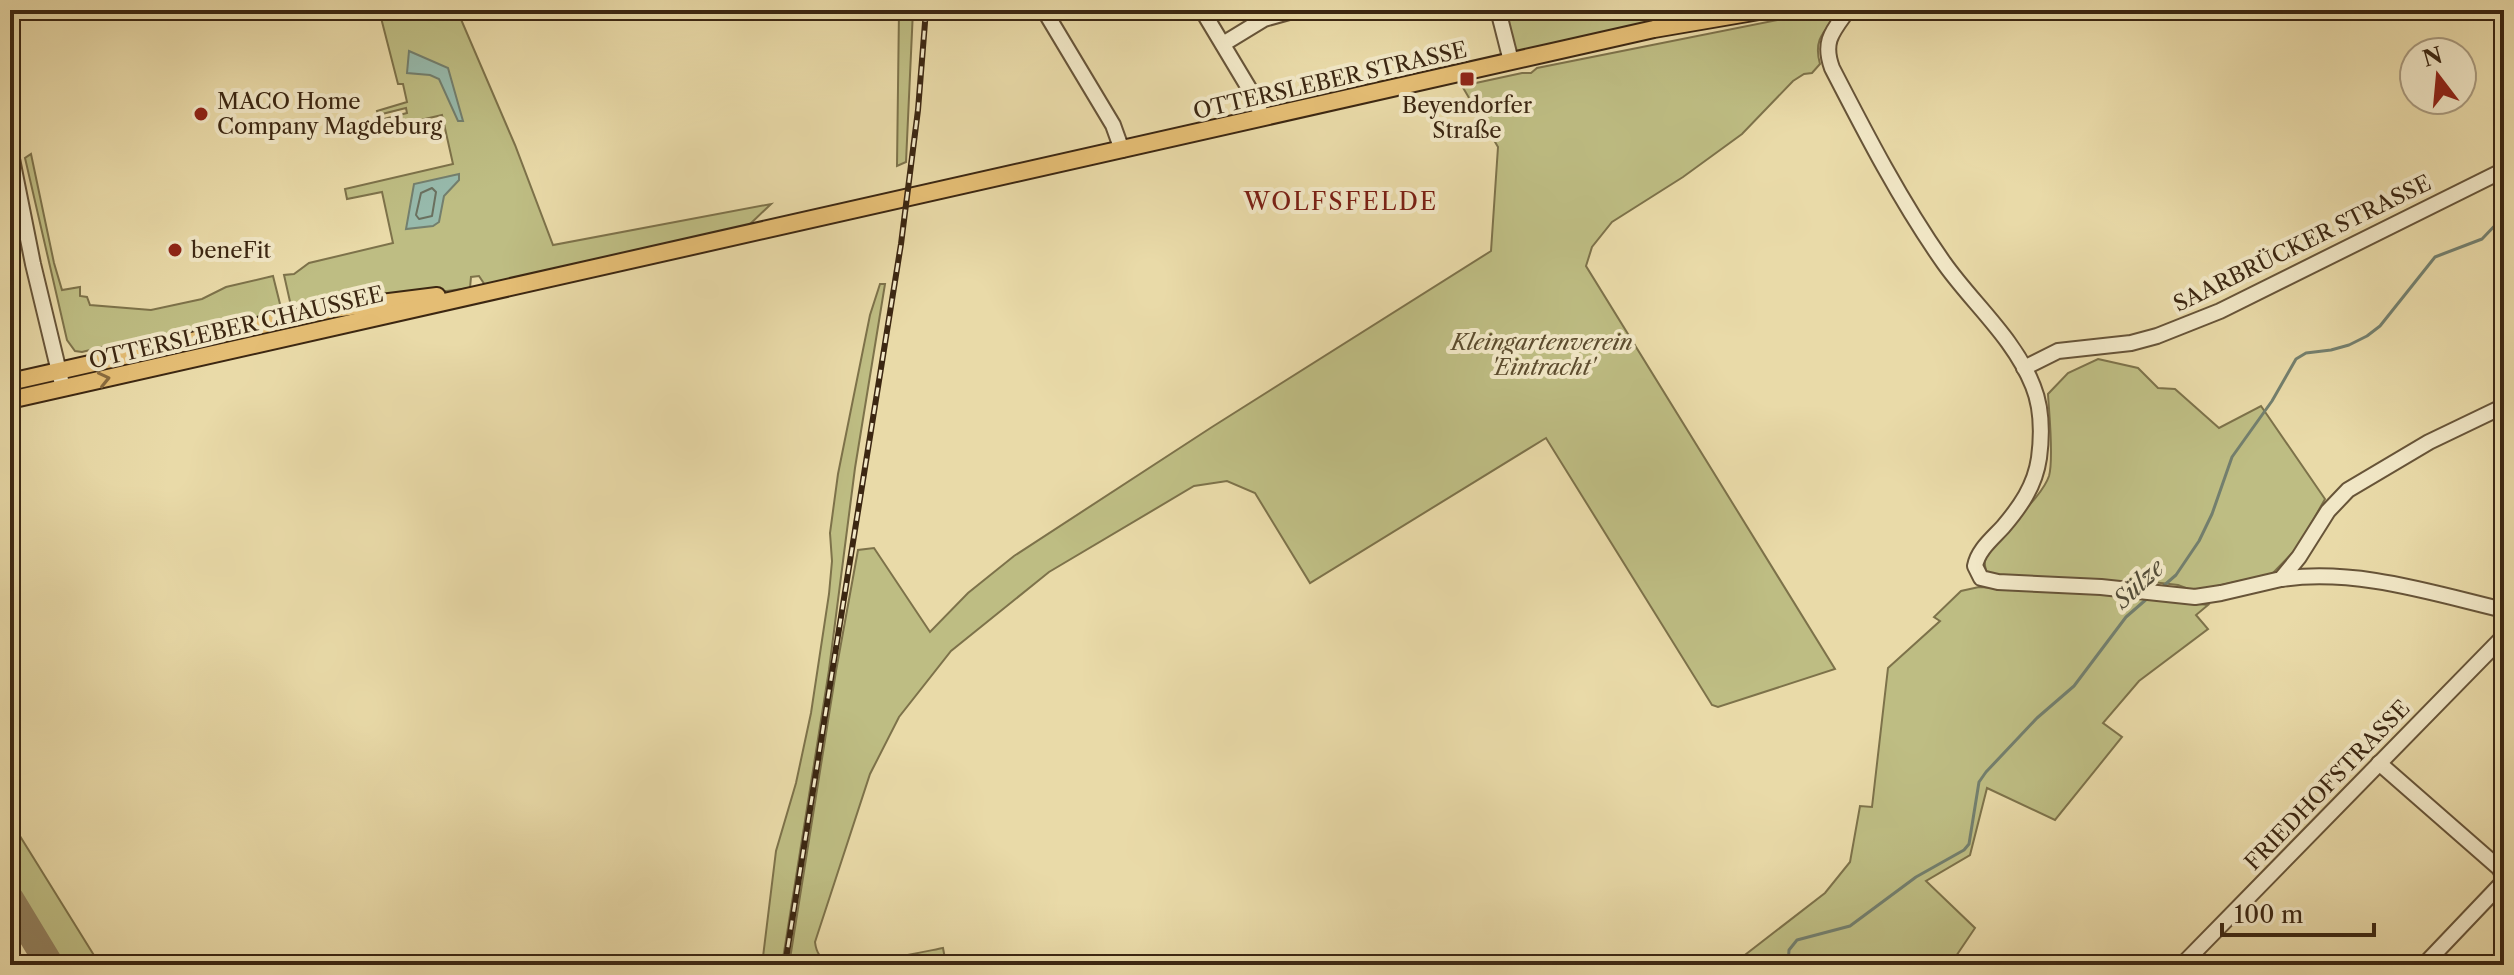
<svg xmlns="http://www.w3.org/2000/svg" width="2514" height="975" font-family="'Libre Caslon Text',serif">
<style>
.green{fill:#bebd83;stroke:#7d724a;stroke-width:2}
.water{fill:#97baac;stroke:#737f6e;stroke-width:2}
.lines{fill:none;stroke-linecap:round;stroke-linejoin:round}
.shore{stroke:#6a705f;stroke-width:2}
.stream{stroke:#737f6e;stroke-width:3}
.taxiway{stroke:#92805d;stroke-width:28}
.minor-casing{stroke:#675438;stroke-width:18}
.major-casing{stroke:#3c2712;stroke-width:20}
.minor{stroke:#f1e7c6;stroke-width:14}
.major{stroke:#e4bd74;stroke-width:16}
.rail-casing{stroke:#3c2712;stroke-width:6}
.rail{stroke:#f1e7c6;stroke-width:3;stroke-dasharray:9;stroke-linecap:butt}
.oneway{stroke:#886a3e}
.poi-dot{fill:#8f2418;stroke:#f1e7c6;stroke-width:3}
.labels{text-anchor:middle;stroke-width:8;stroke-linejoin:round;paint-order:stroke}
.street-label{font-size:22px;fill:#3c2712;stroke:#f1e7c6}
.poi-label{font-size:22px;fill:#3c2712;stroke:#f1e7c6;text-anchor:start}
.park-label{font-size:22px;font-style:italic;fill:#5c4c2e;stroke:#f1e7c6}
.neighbourhood-label{font-size:24px;letter-spacing:2px;fill:#7a1f14;stroke:#f1e7c6}
.water-label{font-size:24px;font-style:italic;fill:#534c38;stroke:#f1e7c6}
</style>
<rect width="100%" height="100%" fill="#e9daa8"/>
<filter id="stains"><feTurbulence type="fractalNoise" baseFrequency=".0025" numOctaves="4"/><feColorMatrix values="0 0 0 0 .2 0 0 0 0 .09 0 0 0 0 .02 0 0 0 .5 -.17"/></filter>
<radialGradient id="worn" r=".72"><stop offset=".6" stop-color="#630" stop-opacity="0"/><stop offset="1" stop-color="#630" stop-opacity=".3"/></radialGradient>
<g class="green">
<path d="M379,10H457L515,145L553,245L771,204L748,226L485,285L479,276L471,277L470,288L299,310L291,306L284,275L294,274L309,263L393,243L382,192L347,199L345,189L453,164L442,115L382,129L380,120L407,113L406,108L378,115L377,111L407,102L403,84H398Z"/>
<path d="M899,10H913L906,162L897,166Z"/>
<path d="M1505,10H1736L1516,54Z"/>
<path d="M1828,10H1838L1839,12C1824,32 1813,39 1820,64L1812,73L1804,74L1793,81L1742,134L1683,177L1612,222L1592,247L1586,266L1835,669L1718,707L1712,705L1546,438L1310,583L1255,493L1227,481L1194,486L1049,572L951,651L899,717L870,774L815,942C816,951 820,959 829,962C845,969 922,952 943,948L946,964L789,965L836,671L858,550L874,548L930,632L968,593L1014,556L1212,427L1491,251L1498,147L1462,86L1522,73H1531L1537,68Z"/>
<path d="M31,154L54,263L62,290L80,287V296L87,297L90,305L151,310L202,299L226,287L273,276L280,304L276,315L126,350L123,342L82,352L75,351L67,340L25,158Z"/>
<path d="M880,284H885L855,468L829,670L782,965H762L776,851L796,783L811,713L829,594L832,561L830,533L838,474L870,315Z"/>
<path d="M2098,359L2138,368L2158,388L2175,389L2219,428L2261,406L2325,499L2298,547L2272,574L2194,591L2178,585L2135,580L2130,583L1987,574C1986,569 1984,565 1985,561C1988,540 2040,503 2049,476C2054,458 2049,413 2048,394L2068,373Z"/>
<path d="M1979,587L2129,596L2208,605L2196,615L2208,629L2139,681L2103,723L2122,737L2055,820L1987,788L1970,855L1926,881L1975,928L1950,965H1732L1825,893L1850,862L1860,806L1872,807L1888,668L1940,621L1934,617L1961,591Z"/>
<path d="M10,820L100,965H63L10,878Z"/>
</g>
<g class="water">
<path d="M409,51L448,68L463,121H458L439,79L430,75L407,73Z"/>
<path d="M459,174V180L444,196L439,222L433,226L406,229L414,184Z"/>
</g>
<g class="lines">
<path class="shore" d="M432,188L436,192L432,216L419,219L416,215L421,193Z"/>
<g class="stream">
<path d="M2161,588L2176,575L2199,541L2212,514L2232,457L2272,401L2296,359L2306,353L2331,350L2349,345L2367,336L2380,326L2435,257L2482,239L2504,216"/>
<path d="M1788,965L1789,950L1797,940L1850,926L1916,877L1964,850L1969,844L1979,782L1986,772L2037,718L2074,686L2126,617L2149,597"/>
</g>
<path class="taxiway" d="M10,899L50,965"/>
<defs>
<g id="minor">
<path d="M1044,10L1113,125L1122,150"/>
<path d="M1202,10L1256,100L1262,118"/>
<path d="M1498,10L1511,61"/>
<path d="M1848,10C1833,31 1822,41 1832,68C1866,134 1901,202 1944,263C1973,304 2014,338 2033,386C2042,408 2042,435 2039,458C2035,486 2020,507 2003,527C1992,539 1978,550 1975,566L1981,578L1998,582L2101,587L2195,597L2221,593L2281,579L2299,557L2328,511L2348,490L2429,442L2504,406"/>
<path d="M10,17L13,10"/>
<path d="M1223,44L1264,19L1296,10"/>
<path d="M10,149L33,264L61,380"/>
<path d="M2024,368L2058,351L2131,343L2157,336L2220,311L2504,170"/>
<path d="M2281,579C2356,568 2432,593 2504,610"/>
<path d="M2379,763L2499,868L2504,877"/>
<path d="M2182,965L2504,636"/>
<path d="M2424,965L2504,881"/>
</g>
<g id="major">
<path d="M10,382L333,309L437,296"/>
<path d="M10,400L1552,52L1654,29L1765,10"/>
</g>
</defs>
<use href="#minor" class="minor-casing"/>
<use href="#major" class="major-casing"/>
<use href="#minor" class="minor"/>
<use href="#major" class="major"/>
<defs>
<path id="rail" d="M785,965L901,244L918,110L926,10"/>
</defs>
<use href="#rail" class="rail-casing"/>
<use href="#rail" class="rail"/>
</g>
<defs><path id="oneway-chevron" d="M-2-3.5L2.5 0L-2 3.5" fill="none" stroke-width="1.6" stroke-linecap="round" stroke-linejoin="round" transform="scale(2)"/></defs>
<use class="oneway" href="#oneway-chevron" transform="translate(104 379) rotate(-13)"/>
<g class="poi-dot">
<rect x="1459" y="71" width="16" height="16" rx="4"/>
<circle cx="201" cy="114" r="8"/>
<circle cx="175" cy="250" r="8"/>
</g>
<g class="labels">
<g class="street-label">
<text transform="translate(1330 80) rotate(-13)" y="8">OTTERSLEBER STRASSE</text>
<text transform="translate(2302 243) rotate(-26)" y="8">SAARBRÜCKER STRASSE</text>
<text transform="translate(236 327) rotate(-13)" y="8">OTTERSLEBER CHAUSSEE</text>
<text transform="translate(2327 785) rotate(-46)" y="8">FRIEDHOFSTRASSE</text>
</g>
<g class="poi-label">
<text x="217" y="109">MACO Home<tspan x="217" dy="25">Company Magdeburg</tspan></text>
<text x="1467" y="113" text-anchor="middle">Beyendorfer<tspan x="1467" dy="25">Straße</tspan></text>
<text x="191" y="258">beneFit</text>
</g>
<g class="park-label">
<text x="1542" y="350">Kleingartenverein<tspan x="1542" dy="25">'Eintracht'</tspan></text>
</g>
<g class="neighbourhood-label">
<text x="1341" y="210">WOLFSFELDE</text>
</g>
<g class="water-label">
<text transform="translate(2139 584) rotate(-43)" y="8">Sülze</text>
</g>
</g>
<rect width="2514" height="975" fill="none" stroke="#e9daa8" stroke-width="40"/>
<rect x="12" y="12" width="2490" height="951" fill="none" stroke="#3c2712" stroke-width="4"/>
<rect x="20" y="20" width="2474" height="935" fill="none" stroke="#3c2712" stroke-width="2"/>
<g transform="translate(2438 76) rotate(344)"><circle r="38" fill="#f1e7c6" stroke="#a99a7e" stroke-width="2"/>
<path d="M0-6L14 30L0 20L-14 30Z" fill="#8f2418"/>
<text y="-12" font-size="22" font-weight="bold" text-anchor="middle" fill="#3c2712">N</text>
</g>
<path d="M2222 923v12h152v-12" fill="none" stroke="#3c2712" stroke-width="4"/>
<text x="2234" y="923" font-size="24" fill="#3c2712" stroke="#f1e7c6" stroke-width="6" paint-order="stroke">100 m</text>
<rect width="100%" height="100%" filter="url(#stains)"/>
<rect width="100%" height="100%" fill="url(#worn)"/>
</svg>
